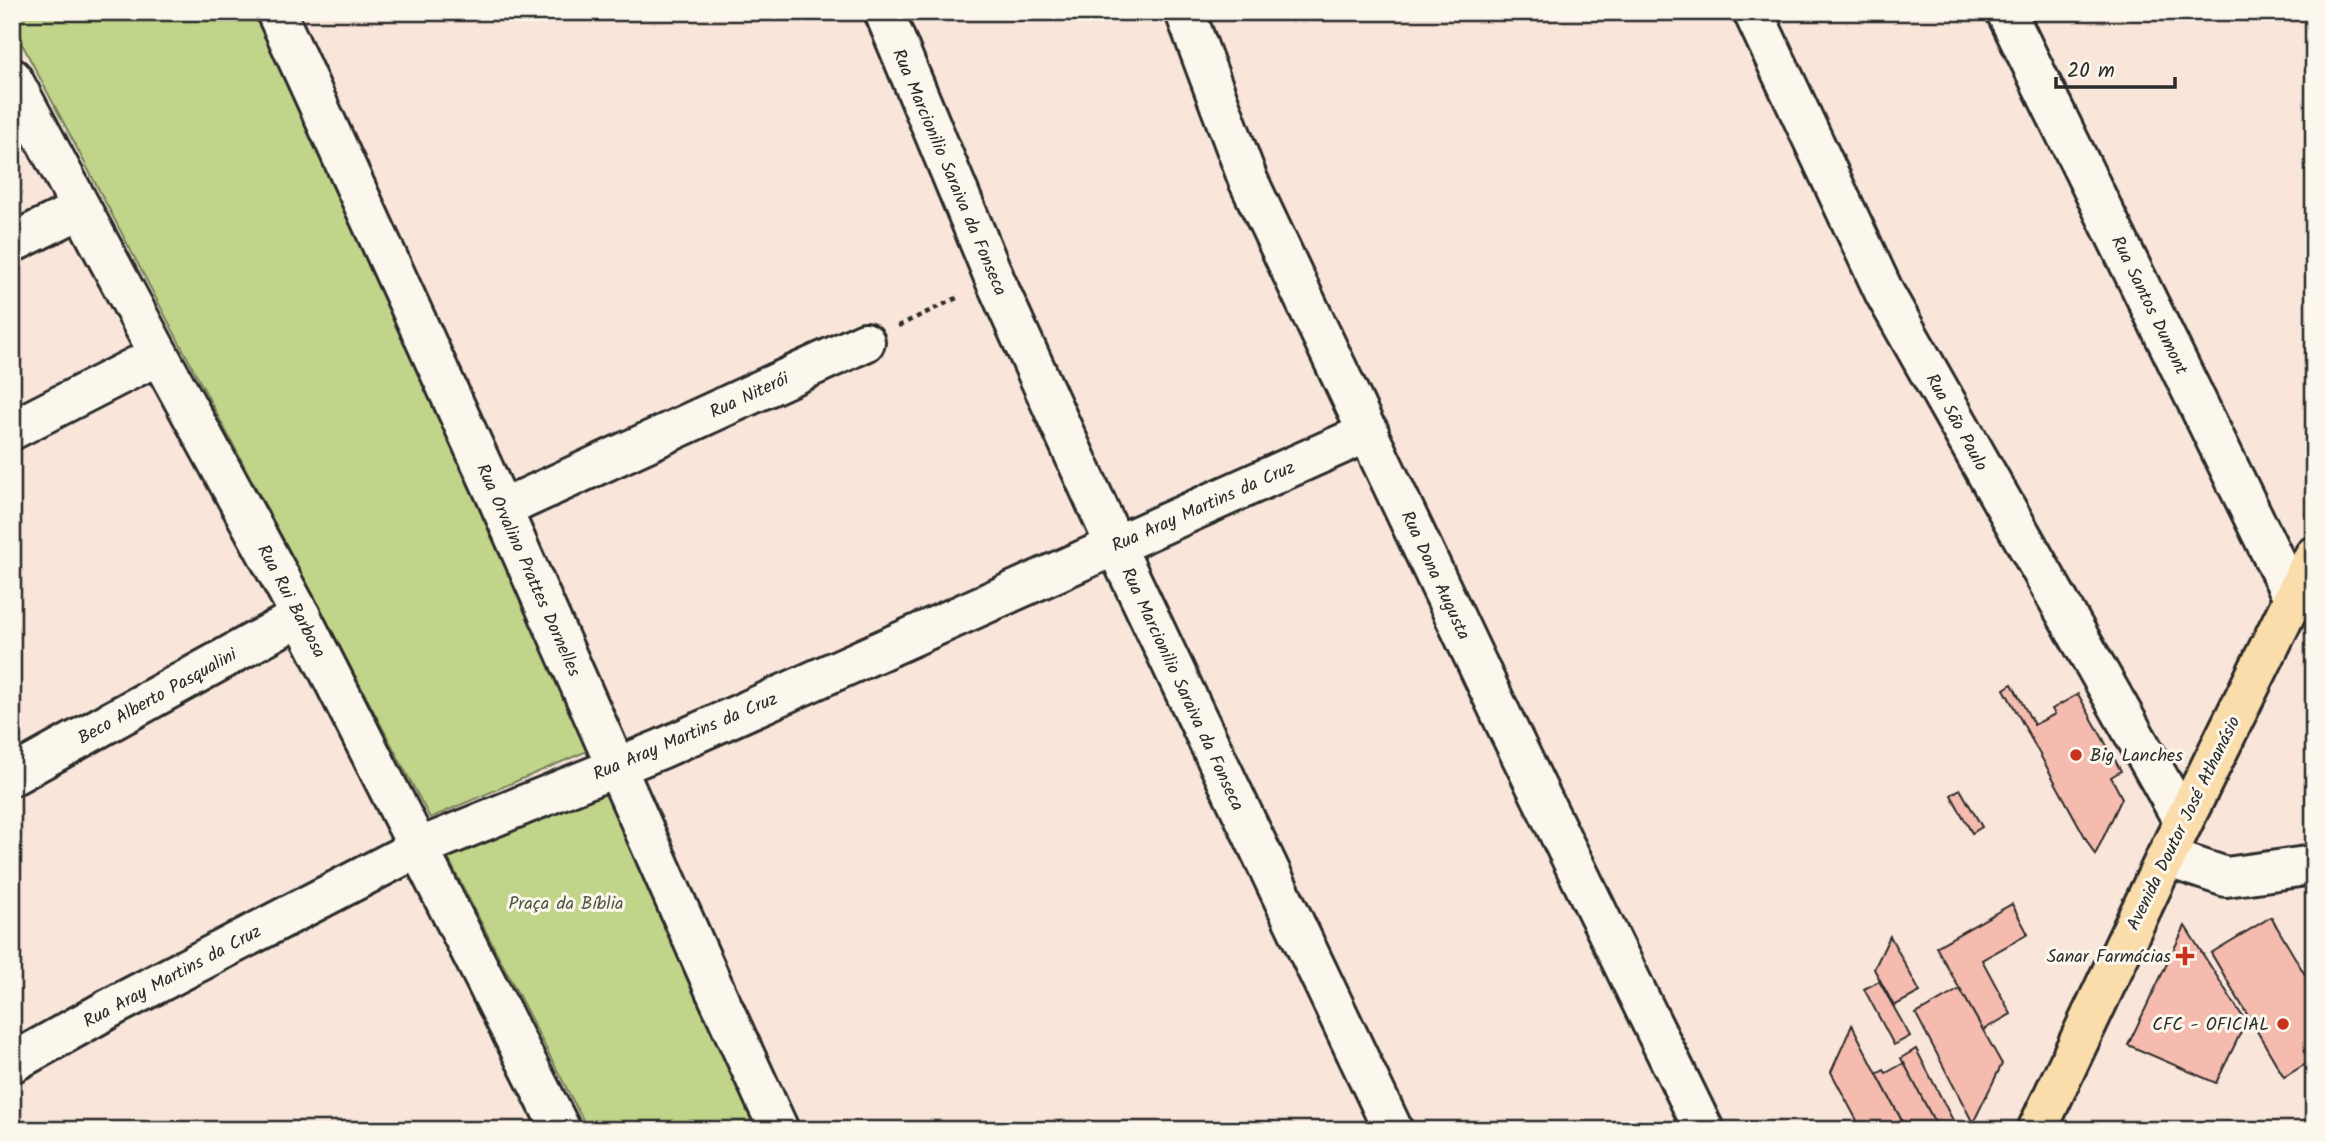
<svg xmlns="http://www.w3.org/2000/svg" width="2326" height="1142" font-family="Kalam,sans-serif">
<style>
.green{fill:#c0d58a;stroke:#76805a;stroke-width:2}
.building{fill:#f5bbaf;stroke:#2b2b2b;stroke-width:2}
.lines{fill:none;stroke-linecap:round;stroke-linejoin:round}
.minor-casing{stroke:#2b2b2b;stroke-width:44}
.major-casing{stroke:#2b2b2b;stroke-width:44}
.path{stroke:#2b2b2b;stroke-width:4.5;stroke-dasharray:5 5;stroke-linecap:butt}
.minor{stroke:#fbf7ec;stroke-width:38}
.major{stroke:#faddab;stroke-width:38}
.poi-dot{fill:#c8321e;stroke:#fbf7ec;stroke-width:2.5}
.labels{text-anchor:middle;stroke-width:6;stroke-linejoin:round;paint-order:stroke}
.street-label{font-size:18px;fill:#2b2b2b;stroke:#fbf7ec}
.poi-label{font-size:18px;fill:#2b2b2b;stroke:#fbf7ec;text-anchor:end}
.park-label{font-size:18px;fill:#505643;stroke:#fbf7ec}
</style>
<rect width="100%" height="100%" fill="#f9e5da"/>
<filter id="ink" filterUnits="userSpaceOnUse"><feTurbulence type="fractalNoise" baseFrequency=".0143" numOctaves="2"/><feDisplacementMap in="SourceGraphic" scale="14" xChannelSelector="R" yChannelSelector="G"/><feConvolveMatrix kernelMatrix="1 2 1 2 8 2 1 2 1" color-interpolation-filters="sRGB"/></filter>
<g filter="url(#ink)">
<g class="green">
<path d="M12,12H256L592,749L430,818L12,25Z"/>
<path d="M609,791L763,1130H588L448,858Z"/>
</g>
<g class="building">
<path d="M2012,684L2034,725L2055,714L2052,709L2078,694L2121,771L2111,777L2122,798L2095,855L2004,689Z"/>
<path d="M1960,789L1982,827L1972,833L1951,795Z"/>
<path d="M2012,904L2028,934L1982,960L2011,1014L1983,1030L1936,947Z"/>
<path d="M2271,917L2314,990V1059L2284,1077L2211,953Z"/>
<path d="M2185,926L2246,1022L2216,1083L2128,1045Z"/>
<path d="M1890,936L1920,992L1894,1006L1874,969Z"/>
<path d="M1879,981L1910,1036L1894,1045L1864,989Z"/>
<path d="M1960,989L2002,1064L1973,1123L1916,1014Z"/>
<path d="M1852,1025L1877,1074L1907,1130H1862L1831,1072Z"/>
<path d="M1916,1049L1958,1130H1922L1935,1123L1901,1058Z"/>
<path d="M1904,1063L1935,1123L1922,1130H1907L1877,1074L1884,1070L1886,1073Z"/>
</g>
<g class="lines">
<defs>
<g id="minor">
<path d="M276,12L502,509L714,988L779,1130"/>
<path d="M884,12L995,280L1115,545L1393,1130"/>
<path d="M1185,12L1248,180L1508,729L1704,1130"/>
<path d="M1753,12L1885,294L2183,821"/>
<path d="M2006,12L2293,598"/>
<path d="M12,78L159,355L301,616L561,1130"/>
<path d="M12,243L81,209"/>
<path d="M12,430L159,355"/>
<path d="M502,509L865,342"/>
<path d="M12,776L301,616"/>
<path d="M2166,857L2226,877L2314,865"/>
<path d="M12,1063L112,1007L418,848L661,749L1369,432"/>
</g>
<path id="major" d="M2037,1130L2166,857L2314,556"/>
</defs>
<use href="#minor" class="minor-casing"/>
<use href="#major" class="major-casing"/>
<path class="path" d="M898,326L959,297"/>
<use href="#minor" class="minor"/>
<use href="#major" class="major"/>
</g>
</g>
<g class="poi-dot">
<circle cx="2076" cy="755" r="7"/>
<path d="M2181.5 945.5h7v7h7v7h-7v7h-7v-7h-7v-7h7z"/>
<circle cx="2283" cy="1024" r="7"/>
</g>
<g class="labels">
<g class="street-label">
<text transform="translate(950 172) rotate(67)" y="6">Rua Marcionilio Saraiva da Fonseca</text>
<text transform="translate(2150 305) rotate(64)" y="6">Rua Santos Dumont</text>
<text transform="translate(749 395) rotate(-25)" y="6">Rua Niterói</text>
<text transform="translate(1957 422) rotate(61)" y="6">Rua São Paulo</text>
<text transform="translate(1203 506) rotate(-24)" y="6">Rua Aray Martins da Cruz</text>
<text transform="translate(529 570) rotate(66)" y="6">Rua Orvalino Prattes Dornelles</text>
<text transform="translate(1436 575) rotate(65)" y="6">Rua Dona Augusta</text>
<text transform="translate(292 601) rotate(62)" y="6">Rua Rui Barbosa</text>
<text transform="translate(1183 689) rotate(65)" y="6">Rua Marcionilio Saraiva da Fonseca</text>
<text transform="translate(157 696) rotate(-29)" y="6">Beco Alberto Pasqualini</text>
<text transform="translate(685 736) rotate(-23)" y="6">Rua Aray Martins da Cruz</text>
<text transform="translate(2183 823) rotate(-64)" y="6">Avenida Doutor José Athanásio</text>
<text transform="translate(172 976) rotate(-28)" y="6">Rua Aray Martins da Cruz</text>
</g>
<g class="poi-label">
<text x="2090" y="761" text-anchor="start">Big Lanches</text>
<text x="2171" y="962">Sanar Farmácias</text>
<text x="2269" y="1030">CFC - OFICIAL</text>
</g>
<g class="park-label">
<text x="566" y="909">Praça da Bíblia</text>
</g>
</g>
<rect width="2326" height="1142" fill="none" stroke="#fbf7ec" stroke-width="42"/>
<rect x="21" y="21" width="2284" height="1100" fill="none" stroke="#2b2b2b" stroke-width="2.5" filter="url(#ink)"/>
<path d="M2056 77v10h119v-10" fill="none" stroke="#2b2b2b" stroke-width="3.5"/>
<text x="2067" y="77" font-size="21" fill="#2b2b2b" stroke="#fbf7ec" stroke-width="5" paint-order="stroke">20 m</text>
</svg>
